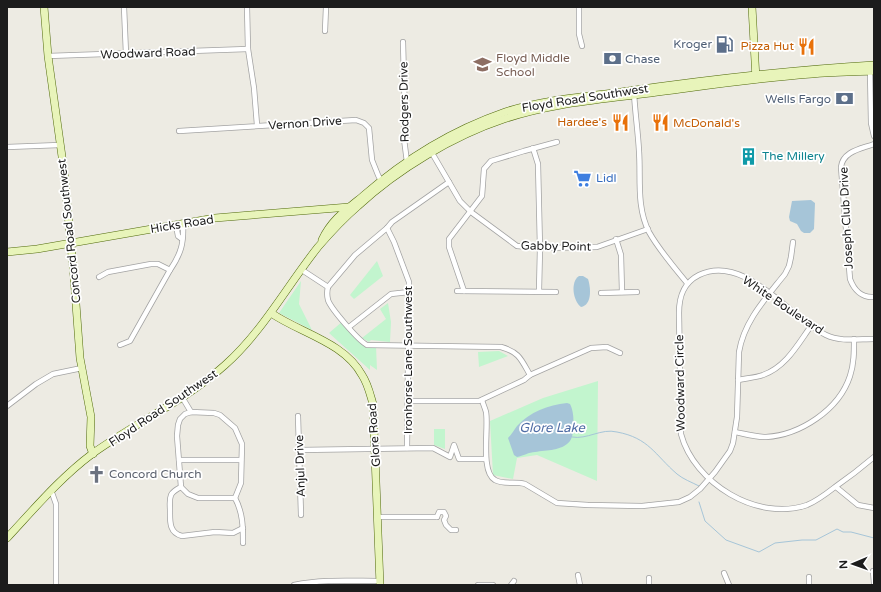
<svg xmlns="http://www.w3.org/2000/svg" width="881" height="592" font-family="'Varela Round',sans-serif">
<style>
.park{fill:#c2f5ce}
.water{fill:#a6c5d8}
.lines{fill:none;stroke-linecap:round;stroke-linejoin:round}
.stream{stroke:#a6c5d8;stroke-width:1}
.street-casing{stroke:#a3a3a3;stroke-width:6}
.secondary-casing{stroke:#516a0c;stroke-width:8}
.street{stroke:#fff;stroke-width:4.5}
.secondary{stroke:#e8f4ba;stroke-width:7}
.labels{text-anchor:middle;stroke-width:3.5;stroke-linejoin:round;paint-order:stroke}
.service-label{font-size:12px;fill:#4e5e75;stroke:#fff;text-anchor:end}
.food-label{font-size:12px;fill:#c56008;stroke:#fff;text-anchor:end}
.street-label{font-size:12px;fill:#1c1c1c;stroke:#fff}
.education-label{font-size:12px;fill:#785e54;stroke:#fff;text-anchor:start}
.culture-label{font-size:12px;fill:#0d838f;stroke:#fff;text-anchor:start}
.shop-label{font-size:12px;fill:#366cbe;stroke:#fff;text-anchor:start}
.worship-label{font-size:12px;fill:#5b616d;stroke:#fff;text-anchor:start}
.water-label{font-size:13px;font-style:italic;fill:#506da5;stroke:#fff}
</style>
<rect width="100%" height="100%" fill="#edebe3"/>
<g class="park">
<path d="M377,261L383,276L354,299L350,295Z"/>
<path d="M301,281L299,304L312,330L279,313Z"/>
<path d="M388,303L391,322L390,342L371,340L369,342L362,338L386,319L380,309Z"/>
<path d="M343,321L370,346H376L377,370L370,365V370L329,333Z"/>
<path d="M499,351L508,356L479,367L478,352Z"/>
<path d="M598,381L597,481L537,455L517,458L513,479L493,475L490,421L543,398Z"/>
<path d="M434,429H445V449L434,445Z"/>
</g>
<g class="water">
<path d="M811,200L815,203L814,229L810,233H804L801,231L797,224L790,221L789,217L792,201Z"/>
<path d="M579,276H583L588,279C591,288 592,305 581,307C573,301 570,282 579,276Z"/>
<path d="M567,403L570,404C573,410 574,418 573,425C573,430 573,437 570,441C562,451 547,450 535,452C529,452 523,456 517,457L514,455L508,438C512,434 514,430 517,426C530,412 548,405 567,403Z"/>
</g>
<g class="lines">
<g class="stream">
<path d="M572,437C587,440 601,428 617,432C649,438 655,455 677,474C683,479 691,482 699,486"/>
<path d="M699,502L705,521L726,540L759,552L775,543L802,540H816L837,529L843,532H851L874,538"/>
</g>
<defs>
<g id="street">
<path d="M124,7L126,54"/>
<path d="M247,7L248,49L254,88L257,125"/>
<path d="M579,7V34L582,46"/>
<path d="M325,31L326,7"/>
<path d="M403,42L405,118L404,139L407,162"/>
<path d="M48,56L248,49"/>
<path d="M870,71L871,123L874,136"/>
<path d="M634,93C635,112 638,132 639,151C641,178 636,206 649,232C659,250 674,267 687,283"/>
<path d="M179,131L356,120L364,123L369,128L372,160L378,175L382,183"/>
<path d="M874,144C861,149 843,151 841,167L850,279C854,290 862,298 874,297"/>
<path d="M7,147L60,145"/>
<path d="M533,148L538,164L540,248L539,291"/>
<path d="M432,153L460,201L471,212L517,246L540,248L597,247L648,229"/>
<path d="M449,182L392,222L387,228L355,255L328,287C327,291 327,296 328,300C331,309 359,341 367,345L501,347C519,352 521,359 530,375"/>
<path d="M176,225L178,236L182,239"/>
<path d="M387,228L394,242L409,282L407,448"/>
<path d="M616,239L621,255L622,292"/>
<path d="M302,270L328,287"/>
<path d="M99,277L108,272L151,264H158L170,270"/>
<path d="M457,291L556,292"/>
<path d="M464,291L449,247V239L482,196L484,169L491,161L524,151L557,142"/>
<path d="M601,293L637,292"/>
<path d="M349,327L391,294L409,292"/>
<path d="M874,339C858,339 840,342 826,335C789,317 745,253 699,275C683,283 679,297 679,313L681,434C694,483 757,522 807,505C817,501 826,494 835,487C848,478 861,468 874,457"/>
<path d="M120,345L130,341L170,270C181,254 184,243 183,224"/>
<path d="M738,380C746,378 755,378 763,375C786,367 798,344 811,326"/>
<path d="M182,397L191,412"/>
<path d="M482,400C483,404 485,408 486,412C489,427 480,472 495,480C503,485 516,481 525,484L557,503L588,505L642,506L679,502L690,497L700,489L715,472L730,451L733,443L737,417L739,352C744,321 766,298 785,274L789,266L791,257L793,242"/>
<path d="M408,401H479L524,380L530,375L591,348L607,347L620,353"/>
<path d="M7,406L36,384L53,374L82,368"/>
<path d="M191,412L214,413L220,415L235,428L242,444L241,483L235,498H198L188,494L181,487L177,436L178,425L180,419L185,414Z"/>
<path d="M298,416L301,515"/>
<path d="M735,432C745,434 755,437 766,437C800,435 839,410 850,376C854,364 854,352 854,339"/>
<path d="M299,450L433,448L450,457L454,445L459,459H486"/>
<path d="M179,460H241"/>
<path d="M181,487C177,489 173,491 171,495C169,500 170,505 170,511C170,521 169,533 182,536L215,532L233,533L243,528"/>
<path d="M836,487L858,505L874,508"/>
<path d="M51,490L56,504V585"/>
<path d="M235,498C243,513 243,527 243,543"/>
<path d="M378,517H437"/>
<path d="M437,517L439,512H444L446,516L444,520L446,525L451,530H456"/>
<path d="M873,571L874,583"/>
<path d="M724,573L729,585"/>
<path d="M578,575L580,585"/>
<path d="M809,577V585"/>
<path d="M649,578V585"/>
<path d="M294,585C322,579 351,581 380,581"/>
<path d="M478,585H493"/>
<path d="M511,585L514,581"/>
</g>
<g id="secondary">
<path d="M44,7L48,56L64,171L74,277L80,358L91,417L90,446L93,454"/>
<path d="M752,7L756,79"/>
<path d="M322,240C331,220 347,209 363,196C404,160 453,130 505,112C542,100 583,97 621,92C705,80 789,70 874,65"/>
<path d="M7,252L37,249L215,218L349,207"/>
<path d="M271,313C300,333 344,342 362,375C368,384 370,394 373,404L380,585"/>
<path d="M7,538C34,509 60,478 92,454C135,423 185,401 225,365C263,331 287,286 318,247C330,233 344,218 358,206C398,169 453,136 504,119C548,104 596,100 642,94C698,87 755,78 812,74C832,72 853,72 874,71"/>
</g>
</defs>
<use href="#street" class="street-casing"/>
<use href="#secondary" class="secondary-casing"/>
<use href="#street" class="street"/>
<use href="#secondary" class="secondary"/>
</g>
<defs>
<symbol id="fuel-bare" viewBox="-9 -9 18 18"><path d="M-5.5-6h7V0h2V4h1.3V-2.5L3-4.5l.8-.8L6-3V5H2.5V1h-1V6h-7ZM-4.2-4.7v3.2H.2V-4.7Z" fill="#5c6f8a" stroke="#fff" stroke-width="2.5" paint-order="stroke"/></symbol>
<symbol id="restaurant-bare" viewBox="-9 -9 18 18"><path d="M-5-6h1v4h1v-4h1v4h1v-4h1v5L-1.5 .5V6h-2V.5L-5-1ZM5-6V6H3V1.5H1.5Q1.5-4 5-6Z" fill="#e8710a" stroke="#fff" stroke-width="2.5" paint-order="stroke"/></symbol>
<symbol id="bank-bare" viewBox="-9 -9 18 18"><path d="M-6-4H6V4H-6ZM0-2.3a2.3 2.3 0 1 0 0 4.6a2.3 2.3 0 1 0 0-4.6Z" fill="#5c6f8a" stroke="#fff" stroke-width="2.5" paint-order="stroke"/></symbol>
<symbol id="school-bare" viewBox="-9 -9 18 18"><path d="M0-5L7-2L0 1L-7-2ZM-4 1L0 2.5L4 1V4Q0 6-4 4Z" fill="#8d6e63" stroke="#fff" stroke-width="2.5" paint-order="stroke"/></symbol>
<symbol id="building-bare" viewBox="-9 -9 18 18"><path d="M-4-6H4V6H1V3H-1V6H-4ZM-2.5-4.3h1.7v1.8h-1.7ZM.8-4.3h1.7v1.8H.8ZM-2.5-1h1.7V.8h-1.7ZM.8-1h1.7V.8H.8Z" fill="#0f9aa8" stroke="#fff" stroke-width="2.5" paint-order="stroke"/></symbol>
<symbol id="supermarket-bare" viewBox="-9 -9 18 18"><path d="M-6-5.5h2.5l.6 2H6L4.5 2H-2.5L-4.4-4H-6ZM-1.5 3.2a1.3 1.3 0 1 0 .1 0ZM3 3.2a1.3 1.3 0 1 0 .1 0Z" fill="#3f7fe0" stroke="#fff" stroke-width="2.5" paint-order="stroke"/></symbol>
<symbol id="church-bare" viewBox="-9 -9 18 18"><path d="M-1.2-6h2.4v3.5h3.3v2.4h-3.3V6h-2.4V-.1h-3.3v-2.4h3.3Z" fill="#6b7280" stroke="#fff" stroke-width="2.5" paint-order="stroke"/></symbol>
</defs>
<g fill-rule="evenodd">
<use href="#fuel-bare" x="712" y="32" width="25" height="25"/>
<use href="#restaurant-bare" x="794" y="34" width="25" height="25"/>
<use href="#bank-bare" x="600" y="46" width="25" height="25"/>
<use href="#school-bare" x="470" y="52" width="25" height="25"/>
<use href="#bank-bare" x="832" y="86" width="25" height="25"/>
<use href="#restaurant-bare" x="608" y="110" width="25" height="25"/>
<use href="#restaurant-bare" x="648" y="110" width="25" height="25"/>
<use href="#building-bare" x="736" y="144" width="25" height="25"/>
<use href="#supermarket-bare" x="570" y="166" width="25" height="25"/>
<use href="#church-bare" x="84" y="462" width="25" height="25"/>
</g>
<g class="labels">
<g class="service-label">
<text x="712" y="48">Kroger</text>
<text x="625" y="63" text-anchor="start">Chase</text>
<text x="831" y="103">Wells Fargo</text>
</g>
<g class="food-label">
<text x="794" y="50">Pizza Hut</text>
<text x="607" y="126">Hardee's</text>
<text x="673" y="127" text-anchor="start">McDonald's</text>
</g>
<g class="street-label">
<text transform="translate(148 53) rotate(-2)" y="4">Woodward Road</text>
<text transform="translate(585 98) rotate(-9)" y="4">Floyd Road Southwest</text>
<text transform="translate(404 102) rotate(-91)" y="4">Rodgers Drive</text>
<text transform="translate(305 123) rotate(-4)" y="4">Vernon Drive</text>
<text transform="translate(846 218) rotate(-93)" y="4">Joseph Club Drive</text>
<text transform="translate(182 224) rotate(-9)" y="4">Hicks Road</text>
<text transform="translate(69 231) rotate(-96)" y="4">Concord Road Southwest</text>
<text transform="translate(556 246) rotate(1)" y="4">Gabby Point</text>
<text transform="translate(783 305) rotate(34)" y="4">White Boulevard</text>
<text transform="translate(408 360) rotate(-90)" y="4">Ironhorse Lane Southwest</text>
<text transform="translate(680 383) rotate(-91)" y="4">Woodward Circle</text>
<text transform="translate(163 408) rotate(-34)" y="4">Floyd Road Southwest</text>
<text transform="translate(374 435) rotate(-94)" y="4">Glore Road</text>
<text transform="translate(300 466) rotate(-92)" y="4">Anjul Drive</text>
</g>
<g class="education-label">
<text x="496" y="62">Floyd Middle<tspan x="496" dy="14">School</tspan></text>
</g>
<g class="culture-label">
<text x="762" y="160">The Millery</text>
</g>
<g class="shop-label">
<text x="596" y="182">Lidl</text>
</g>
<g class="worship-label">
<text x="109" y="478">Concord Church</text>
</g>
<g class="water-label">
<text x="552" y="432">Glore Lake</text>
</g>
</g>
<rect width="881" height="592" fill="none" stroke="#1c1c1c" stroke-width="16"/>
<g transform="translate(853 564) rotate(268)" stroke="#ffffff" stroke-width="3" paint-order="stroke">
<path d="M0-3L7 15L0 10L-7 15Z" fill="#1c1c1c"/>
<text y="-6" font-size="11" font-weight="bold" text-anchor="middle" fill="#1c1c1c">N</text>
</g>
</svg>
